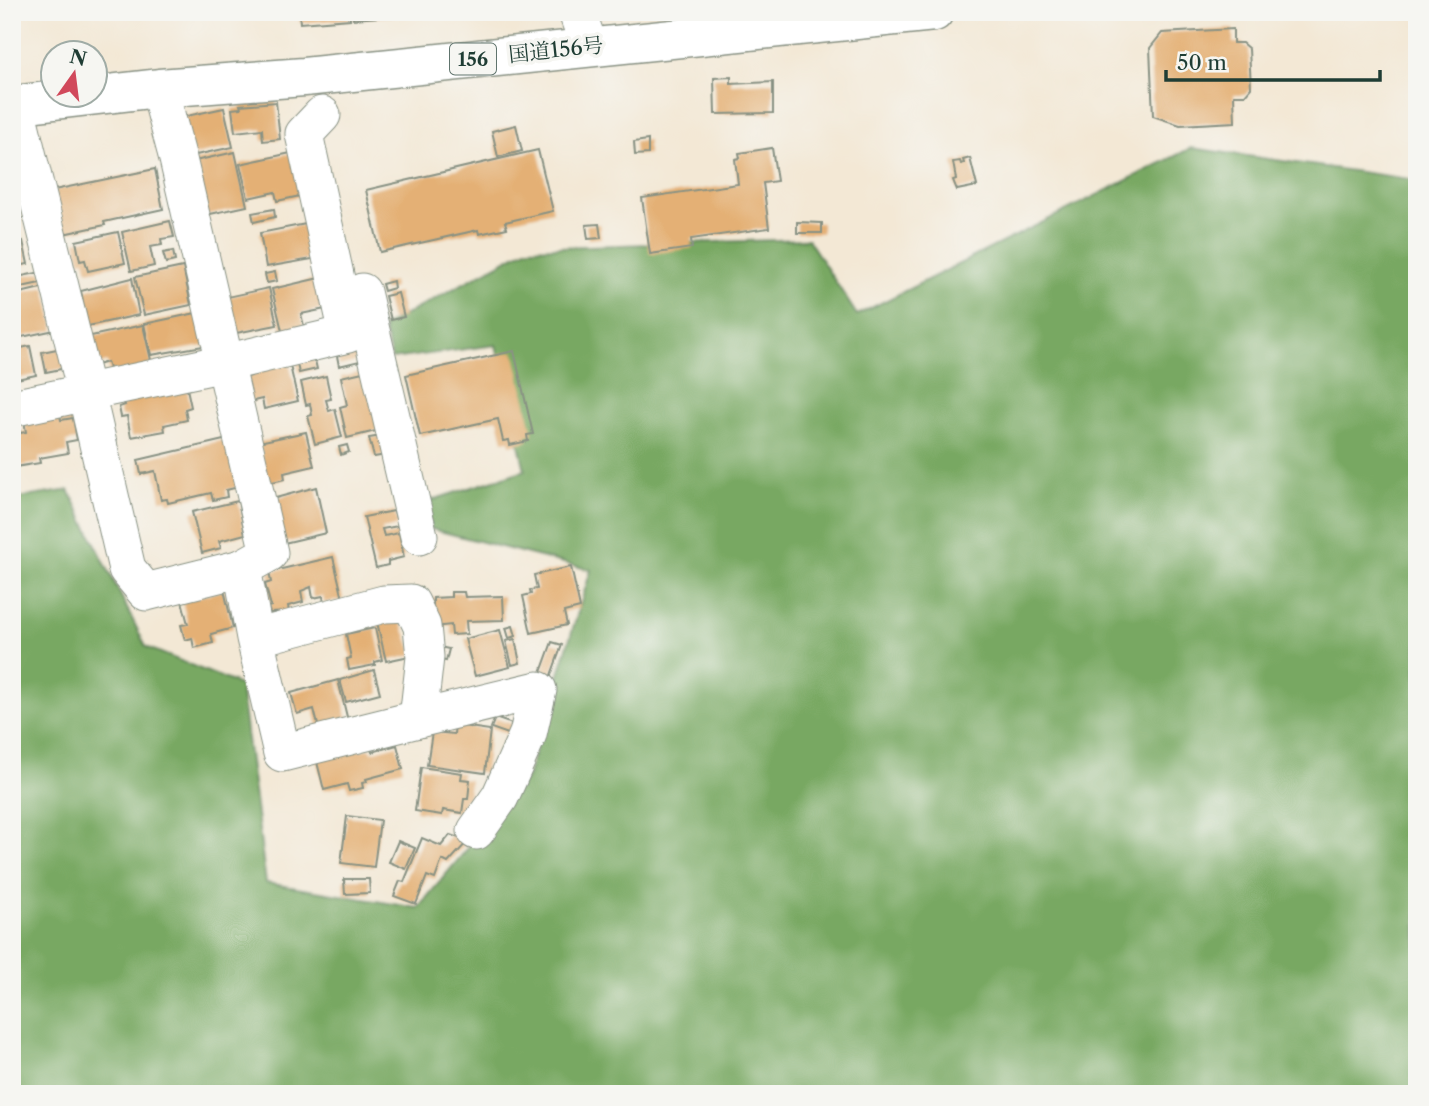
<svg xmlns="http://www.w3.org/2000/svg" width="1429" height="1106" font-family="'Libre Caslon Text','Noto Serif JP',serif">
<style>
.forest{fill:#78a862;stroke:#4c724b;stroke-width:2}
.building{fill:#e4b074}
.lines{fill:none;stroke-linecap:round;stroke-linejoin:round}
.minor-casing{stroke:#899284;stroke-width:39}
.highway-casing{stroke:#899284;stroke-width:41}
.minor{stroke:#fff;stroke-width:37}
.highway{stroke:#fff;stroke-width:38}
.labels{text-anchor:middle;stroke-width:7;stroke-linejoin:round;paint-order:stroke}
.shield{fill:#f6f6f2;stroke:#60746d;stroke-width:2}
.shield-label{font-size:19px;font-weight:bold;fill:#1f3d34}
.street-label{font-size:21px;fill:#1f3d34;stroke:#f6f6f2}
</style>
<rect width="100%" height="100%" fill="#f6f6f2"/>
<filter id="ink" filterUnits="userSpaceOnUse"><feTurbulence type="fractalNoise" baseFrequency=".0143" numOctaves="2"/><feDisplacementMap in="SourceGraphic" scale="14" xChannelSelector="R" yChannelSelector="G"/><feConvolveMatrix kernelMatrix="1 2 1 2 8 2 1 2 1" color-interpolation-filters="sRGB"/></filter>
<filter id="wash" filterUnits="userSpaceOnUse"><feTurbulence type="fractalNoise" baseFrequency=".00686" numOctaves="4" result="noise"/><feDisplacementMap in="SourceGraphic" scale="28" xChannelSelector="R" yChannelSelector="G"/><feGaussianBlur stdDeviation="1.57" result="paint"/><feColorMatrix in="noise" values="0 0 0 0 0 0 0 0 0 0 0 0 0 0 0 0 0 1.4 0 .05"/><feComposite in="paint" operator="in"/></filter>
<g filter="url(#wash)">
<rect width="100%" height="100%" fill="#f3e8d5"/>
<path class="forest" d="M1191,148L1417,180V1094H12V499L69,490L146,647L240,685L266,883L418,908L527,777L591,570L431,529L426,502L525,470L496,345L392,359L383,327L528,248L808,239L857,315Z"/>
<g id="blocks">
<g class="building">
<path d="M299,12H349L350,19L300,23Z"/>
<path d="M352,12H394V16L353,19Z"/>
<path d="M1233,29V43H1242L1249,49L1251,88L1245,95H1234L1235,122L1180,125L1153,116L1150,48L1162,33Z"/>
<path d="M731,77V84L773,82V113L715,114L714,78Z"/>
<path d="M276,102L280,139L263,141L262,129L235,132L232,109L241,108L240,105Z"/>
<path d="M224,108L233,147L191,156L182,117Z"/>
<path d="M516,125L522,151L498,157L492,131Z"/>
<path d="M648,140V154L635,155L634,142Z"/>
<path d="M772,148L777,181L763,183L769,228L691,239L692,248L650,254L642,198L738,184L735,159L740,158L739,153Z"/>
<path d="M538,150L553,211L505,222L507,228L479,234L478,230L380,252L366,190Z"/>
<path d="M300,151L309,194L277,201L275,192L248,198L240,164Z"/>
<path d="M235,152L247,206L201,216L190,162Z"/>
<path d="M970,158L977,186L957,190L953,180L956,179L953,162L960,161L961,164L964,163L963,160Z"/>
<path d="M155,169L163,209L104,222L105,225L63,234L54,190Z"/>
<path d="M274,209L275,217L254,222L252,213Z"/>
<path d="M170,221L174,237L161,239L162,245L150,247L154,266L131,271L122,232Z"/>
<path d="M797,222L822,223V233H797Z"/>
<path d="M311,223L318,258L266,267L260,233Z"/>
<path d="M599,224L601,238L588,239L586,225Z"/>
<path d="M118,232L125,263L88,271L85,260L80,261L76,241Z"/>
<path d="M23,241L28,264L18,266L19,270L12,272V243Z"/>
<path d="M173,251L175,261L166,263L163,253Z"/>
<path d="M183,267L191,305L144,315L135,277Z"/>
<path d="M42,272L45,282L12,289V278Z"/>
<path d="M275,272L277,281L267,283L265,274Z"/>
<path d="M328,276L335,307L301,314L306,334L284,339L272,289Z"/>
<path d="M132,278L139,315L88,326L81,291Z"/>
<path d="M393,281L394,288L384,291L382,284Z"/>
<path d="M45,287L55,330L12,339V295Z"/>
<path d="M269,288L277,325L231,334L223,298Z"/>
<path d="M398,293L404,317L391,320L385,296Z"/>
<path d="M201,312L209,345L151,355L144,324Z"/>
<path d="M143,325L153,369L110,372L107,362L97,365L91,336Z"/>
<path d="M356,341L360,361L339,366L335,346Z"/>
<path d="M30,346L36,375L12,380V350Z"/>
<path d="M62,348L66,368L46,372L42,352Z"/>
<path d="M514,351L533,434L527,435L528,441L510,445L509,440L503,441L498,419L420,436L406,375Z"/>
<path d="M313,352L317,369L299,373L295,356Z"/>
<path d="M289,361L298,401L264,409L262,399L249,402L244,378L251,376L250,370Z"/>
<path d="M367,371L380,430L347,438L340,407L347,405L341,377Z"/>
<path d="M326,376L331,399L326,400L329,411L335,409L342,437L315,444L308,416L312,415L310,404L306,405L301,382Z"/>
<path d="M186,384L191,407L185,409L187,420L164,425L165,431L131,437L127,416L121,417L119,407L125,405L122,396Z"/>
<path d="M60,415L61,420L73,418L77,440L66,442L68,453L39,458L40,463L15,467L12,451V421L17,420L20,433L26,432L24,421Z"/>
<path d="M306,432L314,466L284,473L285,479L268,483L259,442Z"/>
<path d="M382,436L386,455L374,457L369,438Z"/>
<path d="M228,439L239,487L226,490L227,497L213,500L211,493L168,503L167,499L161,500L155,471L141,474L138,460Z"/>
<path d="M347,445L349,452L341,455L339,447Z"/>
<path d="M316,487L326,533L284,543L272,499Z"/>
<path d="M238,501L245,534L219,541L221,548L202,553L192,512Z"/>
<path d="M394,511L398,526L382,529L384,536L399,533L404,557L388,561V565L376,568L364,517Z"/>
<path d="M333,557L343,599L324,603L323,596L313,598L311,587L301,591L303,602L288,606L289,612L270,613L268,607L271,606L265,584L271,582L269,572Z"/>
<path d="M571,567L580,608L564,612L567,625L531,633L523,596L531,594L530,590L537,589L534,575Z"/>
<path d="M224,590L233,628L211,634L213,643L194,648L192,638L185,640L181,625L188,624L182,601Z"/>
<path d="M451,592H464L465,597L503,596L504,620L466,621L467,634L452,635L451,625L433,627V598L451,597Z"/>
<path d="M399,617L414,655L386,661L377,622Z"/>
<path d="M513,626L516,636L509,638L506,628Z"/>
<path d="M375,628L382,660L375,662V665L349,670L347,659L351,658L346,634Z"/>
<path d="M500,630L510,667L475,676L465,639Z"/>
<path d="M515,639L520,663L512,665L506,641Z"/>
<path d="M552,642L562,645L550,678L540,675Z"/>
<path d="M439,647L449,649L446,661L436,659Z"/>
<path d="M374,670L380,693L346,702L340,680Z"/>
<path d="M338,680L348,721L319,729L314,709L297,714L291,693Z"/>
<path d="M495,718L515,725L511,735L491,728Z"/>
<path d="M455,725L490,730L485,773L427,765L432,732L454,734Z"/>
<path d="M397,745L403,769L366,779L367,782L362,783L363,788L349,791L347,784L324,790L315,754L371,749L372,752Z"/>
<path d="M421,767L462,773L461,779L470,780L468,799H464L462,813L443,810L442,815L415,811Z"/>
<path d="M347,816L380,820L374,867L341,863Z"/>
<path d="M450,835L468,841L448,863L442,860L435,879L427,876L416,904L394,896L400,881L404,882L422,838L441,846Z"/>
<path d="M398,841L415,848L406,869L389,862Z"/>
<path d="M344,879H369L370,893L345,894Z"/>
</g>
</g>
</g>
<g filter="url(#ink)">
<use href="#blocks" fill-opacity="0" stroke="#899284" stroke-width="2"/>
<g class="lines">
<defs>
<g id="minor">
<path d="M577,12L589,46"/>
<path d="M159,88L178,159L269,553L242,568"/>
<path d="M15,104L86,392L127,569L146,592L242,568L255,638L282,753L418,719L425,657L422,626L411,603L384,604L255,638"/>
<path d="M362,292L419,536"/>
<path d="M12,408L225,363L348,334L304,134L322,115"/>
<path d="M418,719L538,690L528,734L500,797L476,831"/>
</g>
<path id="highway" d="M12,105L159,88L304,77L934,12"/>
</defs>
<use href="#minor" class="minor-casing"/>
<use href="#highway" class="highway-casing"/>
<use href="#minor" class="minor"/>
<use href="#highway" class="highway"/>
</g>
</g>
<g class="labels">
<rect class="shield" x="450" y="43.5" width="46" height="31" rx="5"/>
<g class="shield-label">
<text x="473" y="66">156</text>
</g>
<g class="street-label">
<text transform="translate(556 50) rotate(-6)" y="7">国道156号</text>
</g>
</g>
<rect width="1429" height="1106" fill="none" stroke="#f6f6f2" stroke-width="42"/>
<g transform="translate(74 74) rotate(14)"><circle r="33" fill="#f6f6f2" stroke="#a0aca6" stroke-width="2"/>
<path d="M0-5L12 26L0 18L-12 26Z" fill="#d1495b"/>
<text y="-10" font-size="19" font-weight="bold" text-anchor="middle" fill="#1f3d34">N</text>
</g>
<path d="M1166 70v10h214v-10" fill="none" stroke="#1f3d34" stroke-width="3.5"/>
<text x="1177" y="70" font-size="21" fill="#1f3d34" stroke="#f6f6f2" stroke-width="5" paint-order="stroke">50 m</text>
</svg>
